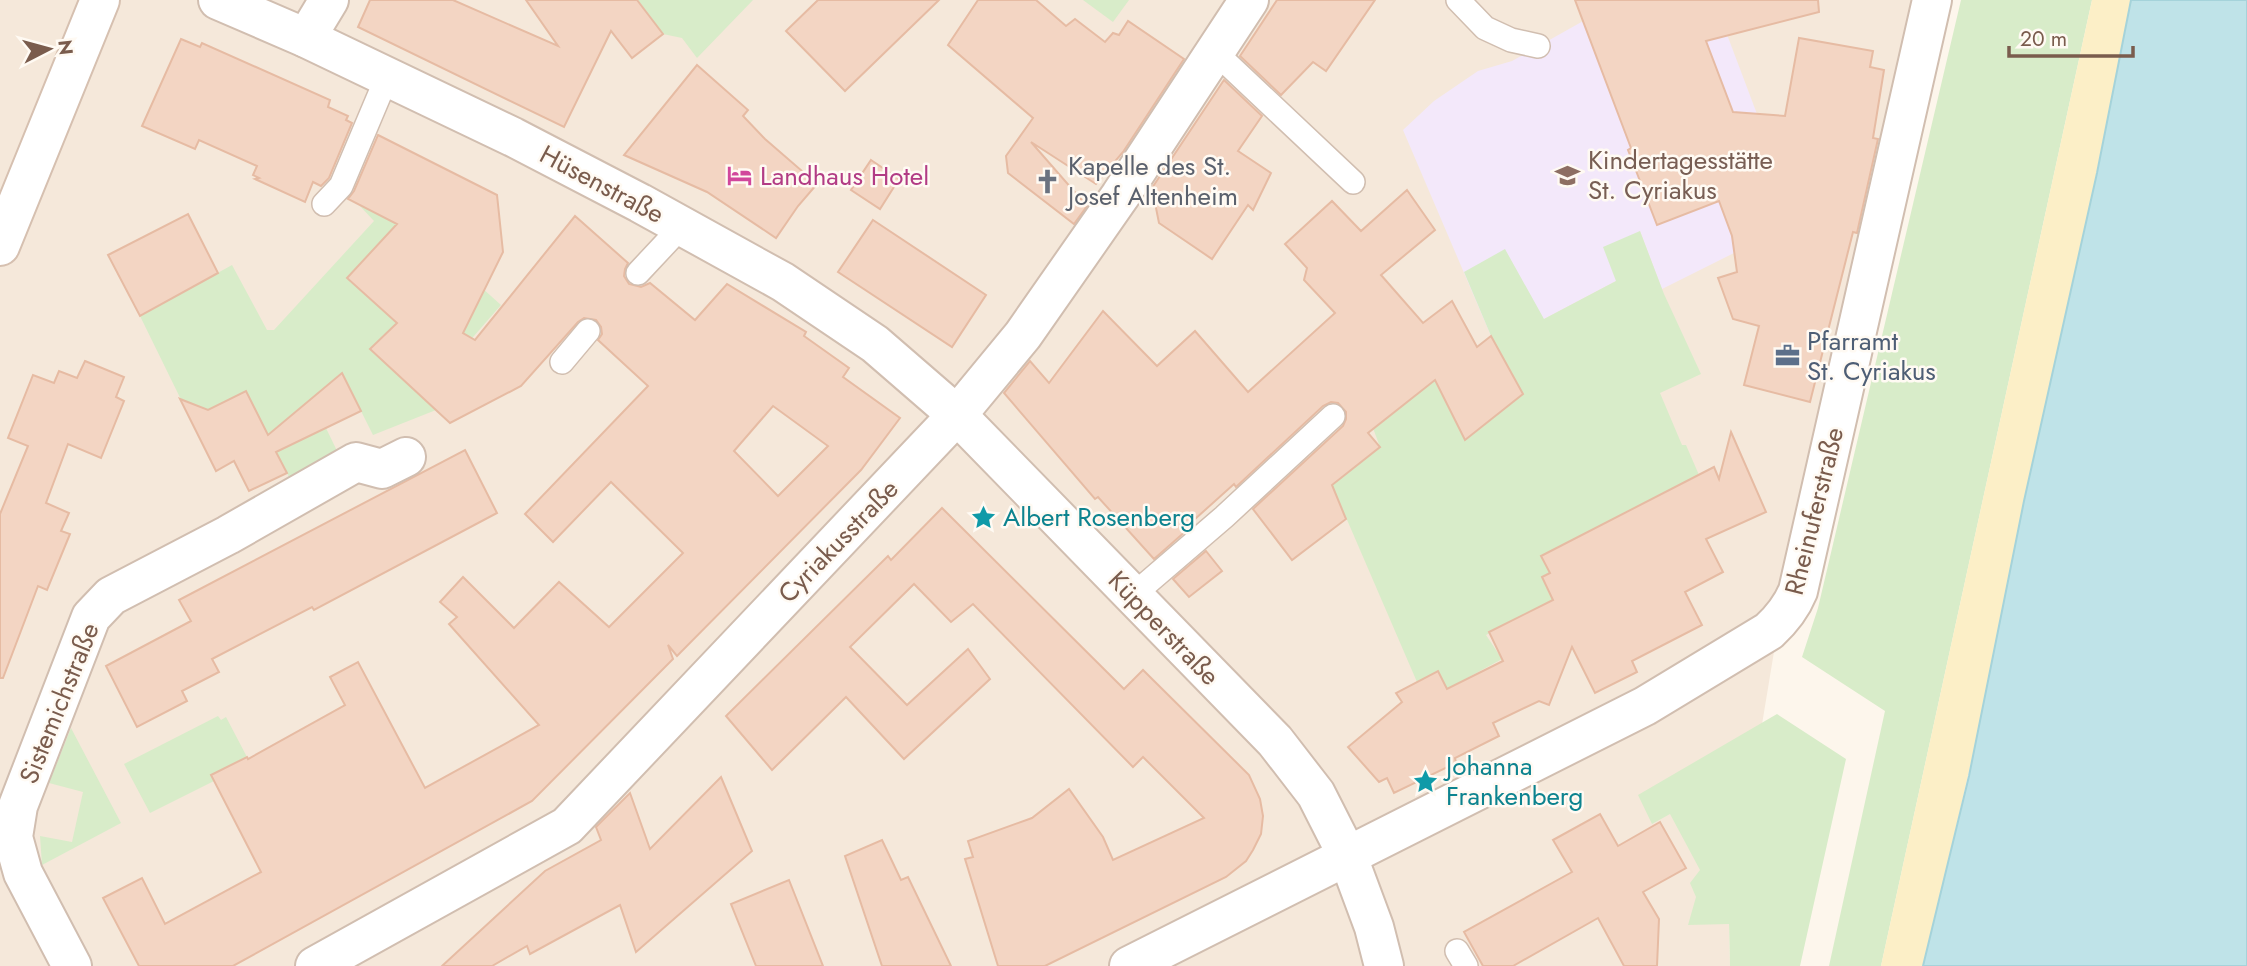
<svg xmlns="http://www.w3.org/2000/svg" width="2247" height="966" font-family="Jost,sans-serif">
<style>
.residential{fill:#f5e8da}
.education{fill:#f3e8fa}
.green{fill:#d8ecc9}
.sand{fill:#fcefc7}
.water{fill:#bfe3e8;stroke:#a5d3da;stroke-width:2}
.building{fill:#f3d5c3;stroke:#e6bba3;stroke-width:2;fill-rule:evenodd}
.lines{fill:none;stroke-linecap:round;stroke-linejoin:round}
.service-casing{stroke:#d1beb0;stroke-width:26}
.minor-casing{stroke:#d1beb0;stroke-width:42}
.secondary-casing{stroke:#d6c0b0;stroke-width:42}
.service{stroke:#fff;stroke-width:23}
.minor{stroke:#fff;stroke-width:38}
.secondary{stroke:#fff;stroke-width:38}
.labels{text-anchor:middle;stroke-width:5;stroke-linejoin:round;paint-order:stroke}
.education-label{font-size:26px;fill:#785e54;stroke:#fffaf3;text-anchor:start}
.worship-label{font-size:26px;fill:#5b616d;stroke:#fffaf3;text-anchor:start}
.hotel-label{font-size:26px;fill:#b23c85;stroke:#fffaf3;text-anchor:start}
.street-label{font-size:26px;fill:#7a5c4d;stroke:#fffaf3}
.service-label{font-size:26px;fill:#4e5e75;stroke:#fffaf3;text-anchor:start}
.culture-label{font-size:26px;fill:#0d838f;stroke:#fffaf3;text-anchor:start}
</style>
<rect width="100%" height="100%" fill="#fdf6ec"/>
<path class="residential" d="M0,0H1917L1788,567L1729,924L1730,966H0Z"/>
<path class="education" d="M1653,0H1714L1757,114L1730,223L1734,253L1662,289L1640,231L1616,281L1544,319L1491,336L1403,130L1434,101L1478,71L1512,61L1585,20Z"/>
<g class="green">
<path d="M638,0H753L697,58L682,38L663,34Z"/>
<path d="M1083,0H1129L1113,22Z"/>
<path d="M1961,0H2092L1881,966H1829L1885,711L1802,657L1818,608Z"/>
<path d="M374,191L501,305L467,344L375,248L347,278L397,323L379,340L403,362L436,410L373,435L342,373L326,428L339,455L290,479L246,391L191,420L140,316L232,265L267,330H274L374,221L359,205L365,208Z"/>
<path d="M1640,231L1664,294L1701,374L1660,393L1682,445H1686L1699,475L1542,577L1549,593L1555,590L1559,597L1486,635L1502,659L1447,689L1438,672L1417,682L1332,485L1380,447L1373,428L1434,380L1465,440L1523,394L1491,336L1464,272L1505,249L1544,319L1616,281L1603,247Z"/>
<path d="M1777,714L1846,759L1800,966H1730L1729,924L1688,925L1696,897L1690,883L1700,870L1670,814L1652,824L1638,795Z"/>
<path d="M218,716L221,720L226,717L247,757L212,775L214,781L150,813L124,764Z"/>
<path d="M71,728L121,823L42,865L40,836L72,842L83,792L49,783Z"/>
</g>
<path class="sand" d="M2092,0H2131C2067,323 2001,646 1923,966H1881Z"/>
<path class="water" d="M2131,0H2247V966H1923L1969,776L2024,501L2097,173Z"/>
<g class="building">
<path d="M370,0H453L558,46L526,0H637L663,34L632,58L611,31L564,127L358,27Z"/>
<path d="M818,0H939L845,91L786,31Z"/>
<path d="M978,0H1036L1066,26L1075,19L1105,42L1113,33L1119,35L1128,21L1184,59L1123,152L1096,184L1031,142L1087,206L1074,224L1008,173L1006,156L1033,118L948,45Z"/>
<path d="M1277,0H1375L1326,71L1313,62L1281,95L1240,56Z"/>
<path d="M1575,0H1818L1819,12L1706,41L1733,112L1785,116L1799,38L1873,51L1870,67L1884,70L1873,138L1878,139L1857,233L1853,232L1810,402L1744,385L1759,326L1733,319L1718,278L1737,272L1732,236L1719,201L1657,225L1628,150L1631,148Z"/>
<path d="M181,39L200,47L202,43L330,100L328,107L348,116L346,120L352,123L329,178L321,186L313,182L305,202L255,179L259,178L253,175L257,166L199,140L195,149L142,126Z"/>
<path d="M697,65L748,110L743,116L765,139L817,184L798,206L776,238L707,192L624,155Z"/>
<path d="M1224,80L1262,116L1238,151L1271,173L1253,210L1248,205L1212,259L1159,223L1152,188Z"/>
<path d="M378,135L497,195L503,252L463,333L475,340L575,216L628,263L625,269L624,276L629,284L641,287L650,283L695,320L727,284L806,332L804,336L849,368L843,377L900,418L861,470L677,656L668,645L673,659L532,801L233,966H139L103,898L142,878L165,924L261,872L211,775L247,757L248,759L345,705L330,677L358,662L425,788L539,725L449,624L457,617L440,602L463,577L514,628L559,582L609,627L683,553L611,482L553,542L525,514L648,386L598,340L602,334L601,327L596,320L584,318L578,322L521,386L450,423L370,349L397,323L347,278L397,224L348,199L354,191ZM773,406L828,446L778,496L734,451Z"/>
<path d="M871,160L899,179L880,209L851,190Z"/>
<path d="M1407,190L1435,230L1381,275L1423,323L1452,301L1477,347L1491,336L1523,394L1465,440L1435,380L1368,433L1380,447L1332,485L1346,519L1292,560L1253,509L1343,426L1346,419V412L1338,403L1331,402L1323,406L1236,487L1234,484L1185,528L1187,530L1154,559L1098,497L1095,499L1004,393L1030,361L1049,383L1103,311L1157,366L1195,331L1248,392L1335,313L1304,280L1307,268L1285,244L1332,201L1361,231Z"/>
<path d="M188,214L218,273L140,316L108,255Z"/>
<path d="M873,220L986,295L952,347L838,272Z"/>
<path d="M85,361L124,377L116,397L124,401L101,458L68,444L46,503L69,513L61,531L70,534L47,590L38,586L3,678H0V514L28,446L8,438L33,375L54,383L59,371L77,378Z"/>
<path d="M342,373L361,411L276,452L287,473L249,491L234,461L216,471L180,399L208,410L246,391L268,435Z"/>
<path d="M1731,432L1766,512L1706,539L1723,572L1685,592L1702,625L1632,661L1637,672L1595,693L1572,647L1549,705L1539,701L1493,723L1499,736L1455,758L1456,763L1394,793L1387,778L1379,782L1348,747L1402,702L1396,693L1438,671L1447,689L1503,661L1489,632L1553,600L1542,577L1550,573L1541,556L1714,467L1719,479Z"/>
<path d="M465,450L497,513L314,610L312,607L212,659L219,672L182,691L187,701L137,727L106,666L191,621L179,600Z"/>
<path d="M942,508L1124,689L1143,670L1249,775L1260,799L1263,816L1261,834L1253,850L1246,861L1226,877L1045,966H998L965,859L973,857L968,841L1032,818L1069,789L1103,837L1113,860L1204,818L1143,757L1133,767L973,604L951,622L914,584L850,647L907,705L968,649L990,679L904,759L846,697L772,770L726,716L888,556L891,560Z"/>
<path d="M1206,551L1222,571L1189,597L1173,579Z"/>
<path d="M721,777L752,851L636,952L620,905L530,954L527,946L492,966H442L545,871L601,840L596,827L630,793L650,849Z"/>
<path d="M1600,814L1618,846L1660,822L1686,868L1643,892L1659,919L1657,966H1624L1598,918L1513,966H1483L1464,932L1572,872L1553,840Z"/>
<path d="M882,840L901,880L908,877L951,966H882L845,856Z"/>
<path d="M789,880L823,966H756L731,904Z"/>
</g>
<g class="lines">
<defs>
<g id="service">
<path d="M1458,0L1485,28L1511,40L1538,46"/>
<path d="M1215,52L1353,182"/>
<path d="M324,204L341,186L387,77"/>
<path d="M638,273L682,226"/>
<path d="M562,362L588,331"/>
<path d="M1132,596L1224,517L1333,416"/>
<path d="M1457,951L1466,966"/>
</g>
<g id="minor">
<path d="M218,0L306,38L513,137L640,203L783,282L875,344L957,415L1275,741L1316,794L1348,857L1374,927L1384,966"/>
<path d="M306,38L329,0"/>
<path d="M72,966L23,873L13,837L18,806L91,617L111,596L228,535L356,462L382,469L406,457"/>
<path d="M315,966L567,826L957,415L1023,335L1120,196L1249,0"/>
<path d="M1129,966L1645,706L1769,631C1782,619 1791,608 1798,591L1932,0"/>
</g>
<path id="secondary" d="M0,246L100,0"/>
</defs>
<use href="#service" class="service-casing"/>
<use href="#minor" class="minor-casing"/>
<use href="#secondary" class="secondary-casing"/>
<use href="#service" class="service"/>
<use href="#minor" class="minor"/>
<use href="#secondary" class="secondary"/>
</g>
<defs>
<symbol id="school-bare" viewBox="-9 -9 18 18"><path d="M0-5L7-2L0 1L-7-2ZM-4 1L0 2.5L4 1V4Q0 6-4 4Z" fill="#8d6e63" stroke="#fffaf3" stroke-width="2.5" paint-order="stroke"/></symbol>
<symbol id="hotel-bare" viewBox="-9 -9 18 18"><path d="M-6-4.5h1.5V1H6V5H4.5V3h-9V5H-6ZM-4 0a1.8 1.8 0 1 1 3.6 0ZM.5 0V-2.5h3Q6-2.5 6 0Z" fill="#d1479c" stroke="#fffaf3" stroke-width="2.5" paint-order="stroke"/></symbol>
<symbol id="church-bare" viewBox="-9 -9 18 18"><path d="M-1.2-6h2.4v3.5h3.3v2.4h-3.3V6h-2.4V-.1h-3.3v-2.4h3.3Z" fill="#6b7280" stroke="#fffaf3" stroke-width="2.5" paint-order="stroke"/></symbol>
<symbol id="office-bare" viewBox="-9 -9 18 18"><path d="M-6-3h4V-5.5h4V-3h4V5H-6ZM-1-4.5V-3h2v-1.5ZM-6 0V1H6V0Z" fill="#5c6f8a" stroke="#fffaf3" stroke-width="2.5" paint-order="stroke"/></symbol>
<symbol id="sight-bare" viewBox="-9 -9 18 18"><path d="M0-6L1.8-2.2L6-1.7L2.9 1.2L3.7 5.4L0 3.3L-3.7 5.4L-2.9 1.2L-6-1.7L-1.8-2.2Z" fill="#0f9aa8" stroke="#fffaf3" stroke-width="2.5" paint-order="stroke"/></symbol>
</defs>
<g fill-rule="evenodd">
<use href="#school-bare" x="1550" y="158" width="35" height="35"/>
<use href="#hotel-bare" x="722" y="158" width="35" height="35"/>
<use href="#church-bare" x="1030" y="164" width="35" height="35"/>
<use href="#office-bare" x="1770" y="338" width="35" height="35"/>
<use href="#sight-bare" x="966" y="500" width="35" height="35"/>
<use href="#sight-bare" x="1408" y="764" width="35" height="35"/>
</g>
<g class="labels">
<g class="education-label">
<text x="1588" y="169">Kindertagesstätte<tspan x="1588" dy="30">St. Cyriakus</tspan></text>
</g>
<g class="worship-label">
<text x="1068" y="175">Kapelle des St.<tspan x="1068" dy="30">Josef Altenheim</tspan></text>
</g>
<g class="hotel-label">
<text x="760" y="185">Landhaus Hotel</text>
</g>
<g class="street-label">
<text transform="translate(602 184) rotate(28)" y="9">Hüsenstraße</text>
<text transform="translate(1814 511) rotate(-76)" y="9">Rheinuferstraße</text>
<text transform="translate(838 541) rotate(-46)" y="9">Cyriakusstraße</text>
<text transform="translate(1164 628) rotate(46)" y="9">Küpperstraße</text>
<text transform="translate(59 703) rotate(-68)" y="9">Sistemichstraße</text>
</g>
<g class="service-label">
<text x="1807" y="350">Pfarramt<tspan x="1807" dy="30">St. Cyriakus</tspan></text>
</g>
<g class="culture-label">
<text x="1003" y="526">Albert Rosenberg</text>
<text x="1446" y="775">Johanna<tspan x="1446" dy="30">Frankenberg</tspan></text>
</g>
</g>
<g transform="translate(49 49) rotate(84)" stroke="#fffaf3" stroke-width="5" paint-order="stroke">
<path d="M0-5L12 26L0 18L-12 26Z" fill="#7a5c4d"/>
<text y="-10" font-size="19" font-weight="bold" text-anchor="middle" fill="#7a5c4d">N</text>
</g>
<path d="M2009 46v10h124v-10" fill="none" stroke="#7a5c4d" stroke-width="3.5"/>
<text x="2020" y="46" font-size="21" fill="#7a5c4d" stroke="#fffaf3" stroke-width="5" paint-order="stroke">20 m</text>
</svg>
